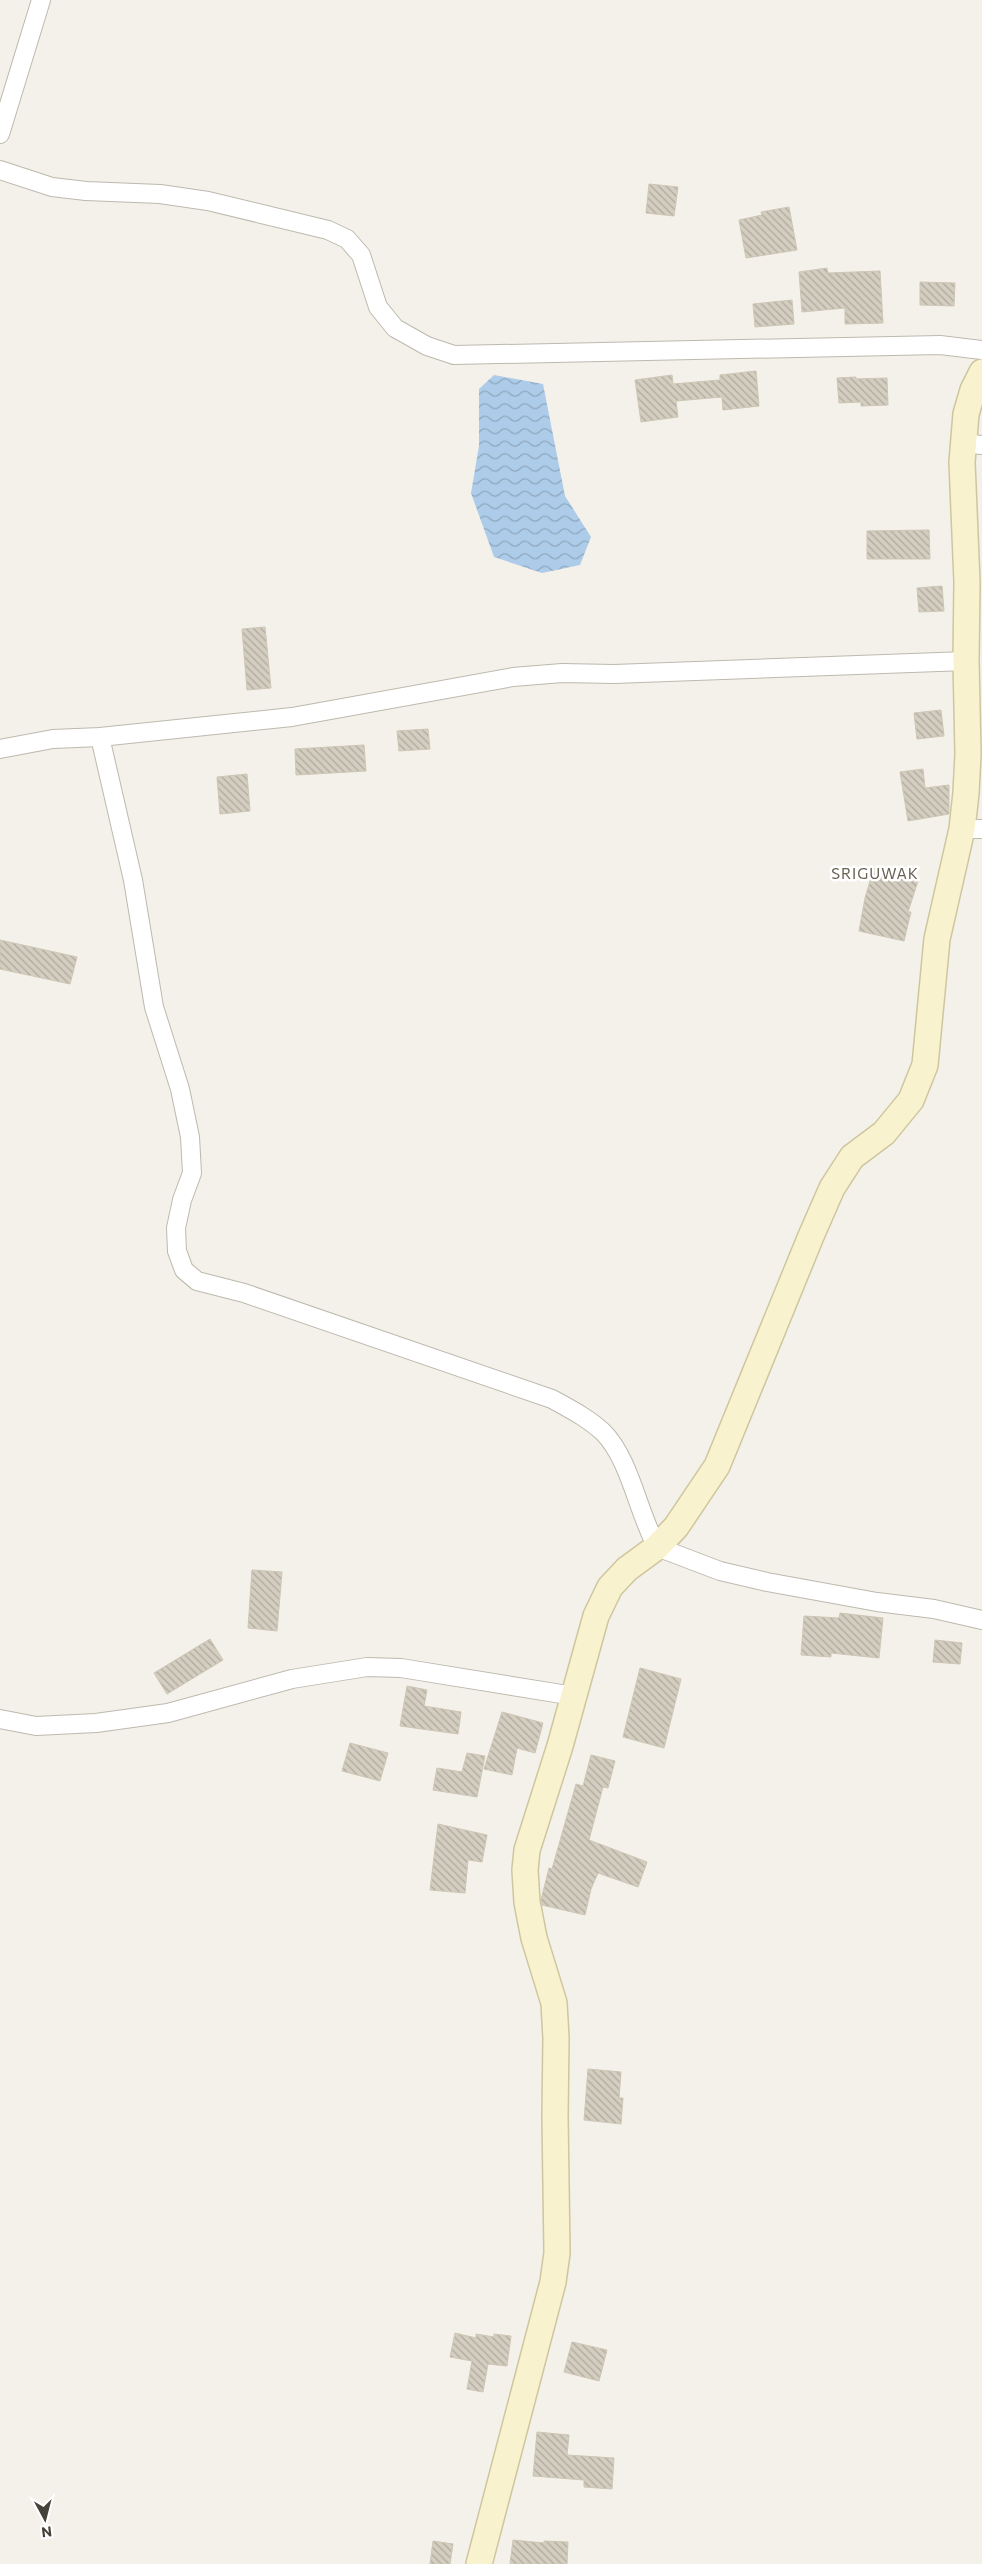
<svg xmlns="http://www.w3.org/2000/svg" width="982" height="2564" font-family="Commissioner,sans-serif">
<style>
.water{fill:url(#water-waves)}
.building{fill:url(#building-back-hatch);stroke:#cec6b5}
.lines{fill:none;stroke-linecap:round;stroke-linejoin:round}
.street-casing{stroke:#beb9ae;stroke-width:20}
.secondary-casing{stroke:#cec69e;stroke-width:28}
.street{stroke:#fff;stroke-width:18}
.secondary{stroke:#f9f2ce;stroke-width:25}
.labels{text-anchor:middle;stroke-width:5;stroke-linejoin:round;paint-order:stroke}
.quarter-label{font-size:15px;letter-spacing:1px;fill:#686151;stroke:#fff}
</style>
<defs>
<pattern id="water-waves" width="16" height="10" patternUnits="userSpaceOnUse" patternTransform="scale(1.25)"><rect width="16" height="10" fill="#adcce9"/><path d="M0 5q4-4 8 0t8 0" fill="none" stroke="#8fa7be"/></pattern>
<pattern id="building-back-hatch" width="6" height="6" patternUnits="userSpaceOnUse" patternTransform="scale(1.25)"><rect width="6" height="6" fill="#d4cec1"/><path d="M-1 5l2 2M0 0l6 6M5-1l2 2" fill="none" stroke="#aea99e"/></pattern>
</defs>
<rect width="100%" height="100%" fill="#f3f1ea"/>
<path class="water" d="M494,375L543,384L565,496L591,537L580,565L542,573L494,557L471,493L479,446V389Z"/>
<g class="building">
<path d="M649,184L678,187L674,216L646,213Z"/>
<path d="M789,207L797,250L746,258L739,220L762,215L761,212Z"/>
<path d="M827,268L828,273L880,271L883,323L845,324V308L802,312L799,272Z"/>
<path d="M920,282L955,283L954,306L920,305Z"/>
<path d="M792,300L794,324L755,327L753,304Z"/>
<path d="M756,371L759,406L723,410L722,397L676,401L678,417L641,422L635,380L672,375L673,384L720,380V375Z"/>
<path d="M856,377V379L887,378L888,405L861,406V402L839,403L837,378Z"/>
<path d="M929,530L930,559H867V531Z"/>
<path d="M942,586L944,611L919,612L917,588Z"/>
<path d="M265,627L271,688L247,690L242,629Z"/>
<path d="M941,710L944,736L917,739L914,713Z"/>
<path d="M428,729L430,749L399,751L397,731Z"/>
<path d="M364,745L366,771L296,775L295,749Z"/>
<path d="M923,769L925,788L949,785V814L908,821L900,772Z"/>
<path d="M247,774L250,811L220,814L217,777Z"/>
<path d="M874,868L918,881L908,912H911L904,941L859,931L865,898Z"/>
<path d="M0,940L77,957L70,984L0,969Z"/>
<path d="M252,1570L282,1572L277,1631L248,1628Z"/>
<path d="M840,1613L883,1618L879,1658L831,1653V1657L801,1655L804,1616L839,1618Z"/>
<path d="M210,1639L223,1660L167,1694L154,1673Z"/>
<path d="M935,1640L962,1643L960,1664L933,1662Z"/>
<path d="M640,1668L681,1679L664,1748L623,1737Z"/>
<path d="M407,1686L427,1690L424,1706L461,1712L458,1734L400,1726Z"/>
<path d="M502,1712L543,1723L535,1753L517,1748L512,1775L484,1769Z"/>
<path d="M350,1743L388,1753L380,1781L342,1771Z"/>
<path d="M467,1753L485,1756L477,1797L433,1790L437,1768L462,1772Z"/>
<path d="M591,1755L615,1761L608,1788L603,1787L589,1840L647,1862L638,1887L598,1873L591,1889L585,1915L542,1905L541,1900L549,1868L552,1869L576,1784L583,1786Z"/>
<path d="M438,1824L487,1835L482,1862L468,1860L465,1893L430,1890Z"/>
<path d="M588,2069L621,2072L619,2098H623L621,2124L584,2120Z"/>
<path d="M455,2333L476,2338V2334L494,2337V2334L511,2336L507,2366L488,2364L483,2392L467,2389L472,2361L450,2357Z"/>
<path d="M572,2342L607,2350L599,2381L564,2372Z"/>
<path d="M537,2432L569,2435L567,2455L614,2458L612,2489L584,2487V2480L533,2476Z"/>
<path d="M513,2540L544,2543V2541L568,2542L567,2564H510Z"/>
<path d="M433,2541L453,2544L450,2564H430Z"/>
</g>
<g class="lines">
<defs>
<g id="street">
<path d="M0,134L41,0"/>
<path d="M0,170L52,187L86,191L160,194L208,201L328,230L347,239L361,255L378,307L395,328L427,346L454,355L940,345L982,350"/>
<path d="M963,443L982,445"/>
<path d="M100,737L133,880L154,1007L180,1089L190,1137L192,1173L182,1200L176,1228L177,1251L184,1270L197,1281L244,1293L552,1399C570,1409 588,1418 603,1432C630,1459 638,1513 657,1547L720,1571L767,1582L877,1602L934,1609L982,1620"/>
<path d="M0,749L53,739L100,737L292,717L513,677L562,673L614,674L966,661"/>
<path d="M962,829H982"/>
<path d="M0,1719L36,1726L96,1723L168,1713L292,1679L367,1667L401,1668L574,1696"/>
</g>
<path id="secondary" d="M479,2564L553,2282L557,2253L555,2116L556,2038L554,2003L534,1938L527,1902L525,1870L527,1850L560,1746L596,1616L610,1587L627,1569L657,1547L676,1527L717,1466L811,1236L832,1188L852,1157L884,1133L911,1100L925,1065L937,939L962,829L966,793L968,754L966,661L967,582L962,462L966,414L973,390L982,372"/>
</defs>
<use href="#street" class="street-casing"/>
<use href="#secondary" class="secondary-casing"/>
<use href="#street" class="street"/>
<use href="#secondary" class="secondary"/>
</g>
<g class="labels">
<g class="quarter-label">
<text x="875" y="879">SRIGUWAK</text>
</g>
</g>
<g transform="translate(45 2519) rotate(173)" stroke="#ffffff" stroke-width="4" paint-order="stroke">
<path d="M0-4L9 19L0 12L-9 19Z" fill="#474239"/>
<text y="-8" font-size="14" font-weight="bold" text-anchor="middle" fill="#474239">N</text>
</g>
</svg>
